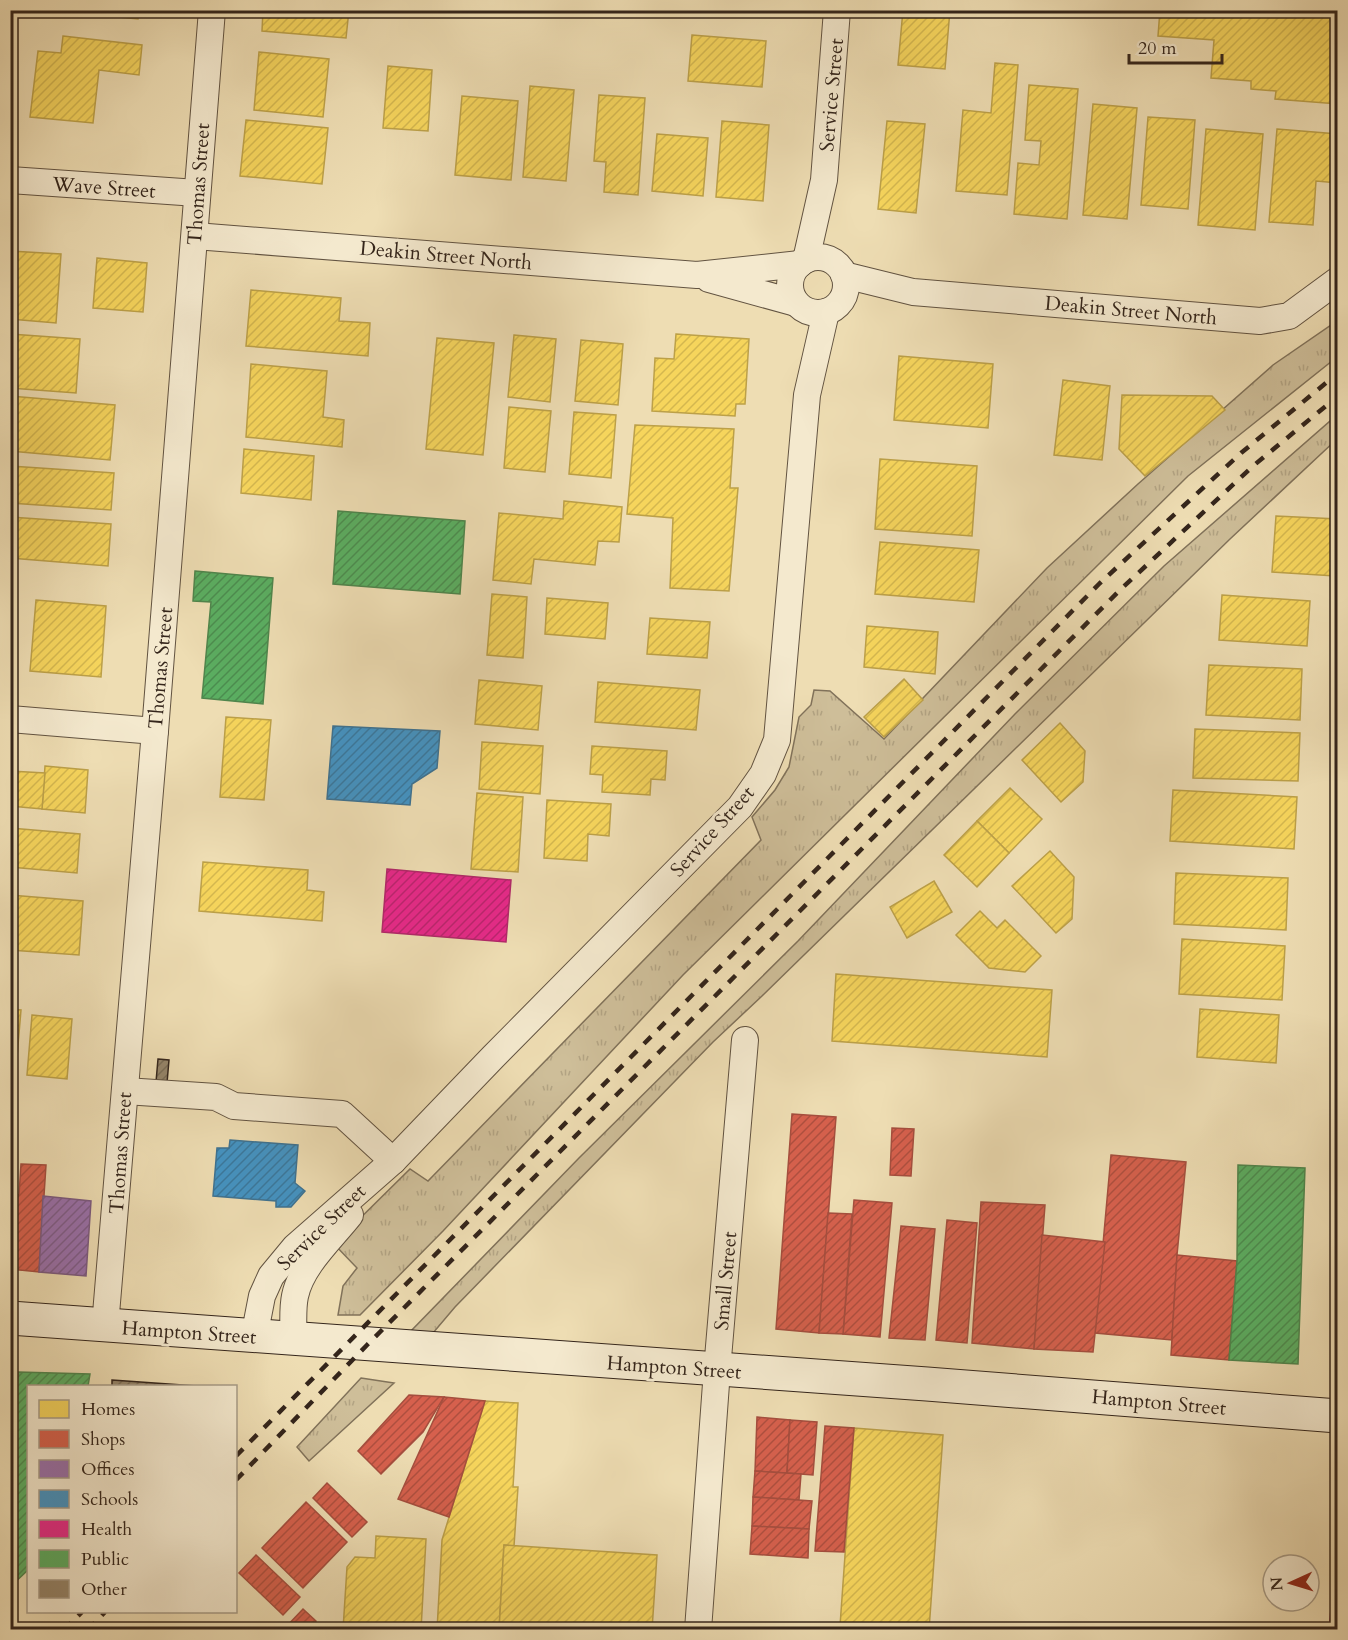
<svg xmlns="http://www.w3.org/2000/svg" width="1348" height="1640" font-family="Cardo,serif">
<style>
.grass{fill:url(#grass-tufts);stroke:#81725a;stroke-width:1.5}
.homes{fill:url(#homes-hatch);stroke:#bca048;stroke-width:1.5}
.shops{fill:url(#shops-hatch);stroke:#a54e3e;stroke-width:1.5}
.offices{fill:url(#offices-hatch);stroke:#7b5a80;stroke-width:1.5}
.schools{fill:url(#schools-hatch);stroke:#3e7291;stroke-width:1.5}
.health{fill:url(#health-hatch);stroke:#b12869;stroke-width:1.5}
.public{fill:url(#public-hatch);stroke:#4f854c;stroke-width:1.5}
.building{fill:url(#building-hatch);stroke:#34251b;stroke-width:1.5}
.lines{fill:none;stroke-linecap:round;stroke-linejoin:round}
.street-casing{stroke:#625341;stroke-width:28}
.secondary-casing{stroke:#34251b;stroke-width:35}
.street{stroke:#f4e9ce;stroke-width:26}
.secondary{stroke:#f4e9ce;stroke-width:33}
.rail{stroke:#34251b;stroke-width:4.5;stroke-dasharray:10 10;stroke-linecap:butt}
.labels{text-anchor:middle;stroke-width:6;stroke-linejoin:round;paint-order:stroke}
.street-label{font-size:20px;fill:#34251b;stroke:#f4e9ce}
</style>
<defs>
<pattern id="grass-tufts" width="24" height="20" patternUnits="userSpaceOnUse" patternTransform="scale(1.5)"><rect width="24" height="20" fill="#cebe99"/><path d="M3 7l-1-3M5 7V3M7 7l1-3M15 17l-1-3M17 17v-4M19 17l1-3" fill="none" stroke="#b2a383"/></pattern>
<pattern id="homes-hatch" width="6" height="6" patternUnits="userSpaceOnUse" patternTransform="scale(1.5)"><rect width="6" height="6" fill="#f6d55c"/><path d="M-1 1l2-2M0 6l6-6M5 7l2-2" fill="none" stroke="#d4b74f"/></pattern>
<pattern id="shops-hatch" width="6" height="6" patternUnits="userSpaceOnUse" patternTransform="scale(1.5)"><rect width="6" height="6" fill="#d6604d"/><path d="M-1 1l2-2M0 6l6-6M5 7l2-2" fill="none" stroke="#ae4f3f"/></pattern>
<pattern id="offices-hatch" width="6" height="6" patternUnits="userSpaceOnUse" patternTransform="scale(1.5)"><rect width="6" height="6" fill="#9970ab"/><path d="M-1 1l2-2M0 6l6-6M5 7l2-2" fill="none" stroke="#7e5c8a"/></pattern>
<pattern id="schools-hatch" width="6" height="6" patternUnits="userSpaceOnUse" patternTransform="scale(1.5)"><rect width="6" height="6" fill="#4393c3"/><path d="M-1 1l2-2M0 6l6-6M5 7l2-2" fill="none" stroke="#39789e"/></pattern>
<pattern id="health-hatch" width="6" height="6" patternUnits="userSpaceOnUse" patternTransform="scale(1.5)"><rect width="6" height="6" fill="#e7298a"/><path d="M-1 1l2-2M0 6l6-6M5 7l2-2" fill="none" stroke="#bc2370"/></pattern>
<pattern id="public-hatch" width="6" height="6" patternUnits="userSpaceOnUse" patternTransform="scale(1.5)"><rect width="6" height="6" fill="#5aae61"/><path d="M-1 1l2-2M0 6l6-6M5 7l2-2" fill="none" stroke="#4b8d4f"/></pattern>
<pattern id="building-hatch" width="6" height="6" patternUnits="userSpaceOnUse" patternTransform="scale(1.5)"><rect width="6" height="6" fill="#95856a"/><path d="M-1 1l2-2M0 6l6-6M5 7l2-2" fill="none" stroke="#7a6d56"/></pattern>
</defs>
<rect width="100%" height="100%" fill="#eeddb3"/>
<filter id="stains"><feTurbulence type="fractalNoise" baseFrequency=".00333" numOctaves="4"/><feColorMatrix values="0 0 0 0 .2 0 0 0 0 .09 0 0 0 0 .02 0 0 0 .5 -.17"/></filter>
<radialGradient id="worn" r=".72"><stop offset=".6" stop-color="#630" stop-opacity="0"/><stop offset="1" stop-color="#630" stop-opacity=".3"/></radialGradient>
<g class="grass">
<path d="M1337,321V357L1188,476L683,975L443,1231L360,1315H338L343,1286L357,1268L334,1244L410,1169L428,1181L761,840L752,817L775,790L789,767L799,717L811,705L814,690L830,691L884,739L1047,568L1138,484L1273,365Z"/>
<path d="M1337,415V439L1230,539L762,996L713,1042L455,1307L433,1333L411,1331L579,1158L798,941L1015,714L1164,566Z"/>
<path d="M361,1378L394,1383L309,1461L297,1447Z"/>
</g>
<g class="homes">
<path d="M46,10H139L138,19Z"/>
<path d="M263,10H349L346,38L262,31Z"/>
<path d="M903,10H950L945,69L898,65Z"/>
<path d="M1160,10H1338V104L1275,99L1276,91L1251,89V81L1211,78L1214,40L1158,36Z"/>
<path d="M692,35L766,41L762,87L688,81Z"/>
<path d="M63,36L142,45L139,75L99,70L93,123L30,117L38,51L61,53Z"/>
<path d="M259,52L329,59L323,117L254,110Z"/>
<path d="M995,63L1018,65L1007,195L956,191L963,110L991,113Z"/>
<path d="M388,66L432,70L428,131L383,128Z"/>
<path d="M1029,85L1078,89L1067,219L1014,214L1018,163L1039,165L1041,141L1025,140Z"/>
<path d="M530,86L574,90L566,181L523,177Z"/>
<path d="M599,95L645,98L638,195L604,192L606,162L594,161Z"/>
<path d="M462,96L518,101L511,180L455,175Z"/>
<path d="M1093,104L1137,108L1127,219L1083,215Z"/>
<path d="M1148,117L1195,120L1188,209L1141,205Z"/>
<path d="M246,120L328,128L322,184L240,176Z"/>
<path d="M722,121L769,125L763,201L716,197Z"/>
<path d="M887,121L925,124L916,213L878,209Z"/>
<path d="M1206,129L1263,134L1255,230L1198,225Z"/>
<path d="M1277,129L1338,134V183L1316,181L1313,225L1269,222Z"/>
<path d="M657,134L708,138L703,196L652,191Z"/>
<path d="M10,251L61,254L56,323L10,319Z"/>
<path d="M97,258L147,263L143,312L93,308Z"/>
<path d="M251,290L341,298L339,321L370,323L368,356L246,346Z"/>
<path d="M10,334L80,339L76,393L10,388Z"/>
<path d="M676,334L749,339L745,404H736L735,416L652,411L655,358L674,359Z"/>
<path d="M514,335L556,339L550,402L508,397Z"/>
<path d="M437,338L494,343L483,455L426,449Z"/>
<path d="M581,340L623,344L618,405L575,401Z"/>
<path d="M899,356L993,364L988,428L894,420Z"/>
<path d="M251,364L327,371L323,417L344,420L342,447L246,437Z"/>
<path d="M1063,380L1110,386L1102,460L1054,455Z"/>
<path d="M1122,395L1212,396L1225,410L1145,476L1119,449Z"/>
<path d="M10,396L115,405L110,460L10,451Z"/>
<path d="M509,407L551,411L545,472L504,468Z"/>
<path d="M574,412L616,415L611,478L569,474Z"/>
<path d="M635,425L734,429L730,488H738L729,591L670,588L673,518L627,514Z"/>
<path d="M244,449L314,456L311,500L241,493Z"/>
<path d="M880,459L977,466L972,536L875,529Z"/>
<path d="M10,466L114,473L111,510L10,503Z"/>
<path d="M564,501L622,507L619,542L598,541L595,565L534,559L531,584L493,580L499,513L563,519Z"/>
<path d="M1276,516L1338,519L1335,576L1272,572Z"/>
<path d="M10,517L111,524L108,566L10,558Z"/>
<path d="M880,542L979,550L974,602L875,594Z"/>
<path d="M492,594L527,597L523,658L487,655Z"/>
<path d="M1222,595L1310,601L1307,646L1219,640Z"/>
<path d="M547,598L608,603L605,639L545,634Z"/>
<path d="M36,600L106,606L101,677L30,671Z"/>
<path d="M650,618L710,622L707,658L647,654Z"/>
<path d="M867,626L938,632L935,674L864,667Z"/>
<path d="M1209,665L1302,669L1300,720L1206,715Z"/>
<path d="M904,679L923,700L884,737L864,717Z"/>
<path d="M479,680L542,686L538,730L475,724Z"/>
<path d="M598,682L700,690L696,730L595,722Z"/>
<path d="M226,717L271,720L264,800L220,797Z"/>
<path d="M1060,723L1085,751L1083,782L1061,802L1022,760Z"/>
<path d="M1195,729L1300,733L1298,781L1193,778Z"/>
<path d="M482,742L543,746L540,794L479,789Z"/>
<path d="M592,746L667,751L665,780L651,779L650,795L602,792L603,775L590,774Z"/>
<path d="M45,766L88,770L85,813L42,809Z"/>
<path d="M10,771L45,773L42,809L10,806Z"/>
<path d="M1010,788L1042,819L1009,853L977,821Z"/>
<path d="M1173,790L1297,797L1294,849L1170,841Z"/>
<path d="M477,793L523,797L518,872L471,869Z"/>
<path d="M547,800L611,804L609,836L588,834L587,861L544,858Z"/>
<path d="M977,821L1009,853L977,887L944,855Z"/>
<path d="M10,828L80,834L77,873L10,867Z"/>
<path d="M1050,851L1074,877L1072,919L1056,933L1012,886Z"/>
<path d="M203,862L308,870L307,890L324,892L322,921L199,911Z"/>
<path d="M1176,873L1288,878L1286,930L1174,924Z"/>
<path d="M934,881L952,912L907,938L890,907Z"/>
<path d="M10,895L83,901L79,955L10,950Z"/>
<path d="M980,911L997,928L1005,920L1041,956L1025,972L989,968L956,935Z"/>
<path d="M1182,939L1285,946L1282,1000L1179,994Z"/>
<path d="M836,974L1052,990L1047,1057L832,1041Z"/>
<path d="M10,1009L21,1010L16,1069L10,1068Z"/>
<path d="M1200,1009L1279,1015L1276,1063L1197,1057Z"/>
<path d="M32,1015L72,1019L67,1079L27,1075Z"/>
<path d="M485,1401L518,1403L513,1487H518L514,1546L504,1545L499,1630H437L442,1540Z"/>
<path d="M854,1428L943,1435L929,1630H890L840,1626Z"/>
<path d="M376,1536L426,1539L421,1630H343L347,1567L355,1557L375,1558Z"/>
<path d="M504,1545L657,1555L652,1630H499Z"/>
</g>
<g class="shops">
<path d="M792,1114L836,1117L819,1333L776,1329Z"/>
<path d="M892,1128L914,1129L911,1176L890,1175Z"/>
<path d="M1111,1155L1186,1162L1177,1255L1172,1340L1095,1333Z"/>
<path d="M21,1164L46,1165L39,1272L10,1269V1194L19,1195Z"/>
<path d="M854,1200L892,1203L880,1337L843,1334Z"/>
<path d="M981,1202L1045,1205L1034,1349L972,1343Z"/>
<path d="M828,1213L852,1214L843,1334L819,1333Z"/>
<path d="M947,1220L977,1223L967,1343L936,1340Z"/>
<path d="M901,1226L935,1229L925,1340L889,1338Z"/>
<path d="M1042,1235L1105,1242L1093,1352L1034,1349Z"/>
<path d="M1177,1255L1237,1261L1229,1360L1171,1355Z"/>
<path d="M409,1395L444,1397L423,1432L381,1474L358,1451Z"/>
<path d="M444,1397L485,1401L449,1517L398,1499Z"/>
<path d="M757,1417L790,1420L787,1473L755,1471Z"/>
<path d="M790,1420L817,1422L813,1475L787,1473Z"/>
<path d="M825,1426L854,1428L844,1552L815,1551Z"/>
<path d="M755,1471L801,1474L799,1500L753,1497Z"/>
<path d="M327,1483L367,1522L352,1537L313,1498Z"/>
<path d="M753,1497L812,1501L809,1529L752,1526Z"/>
<path d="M306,1502L347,1542L303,1588L262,1548Z"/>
<path d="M752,1526L809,1529L808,1558L750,1554Z"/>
<path d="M256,1555L300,1597L283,1615L239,1573Z"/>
<path d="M303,1609L316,1621L315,1630H283Z"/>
</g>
<path class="offices" d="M43,1196L91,1201L86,1276L39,1272Z"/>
<g class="schools">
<path d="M333,726L440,731L437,768L412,784L410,805L327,799Z"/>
<path d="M230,1140L298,1145L295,1183L305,1191L291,1207H276V1201L213,1196L217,1148H229Z"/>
</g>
<g class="health">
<path d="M387,869L511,880L506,942L382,932Z"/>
<path d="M1336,1555L1338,1630H1329Z"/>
</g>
<g class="public">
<path d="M338,511L465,521L460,594L333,584Z"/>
<path d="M195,571L273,578L263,704L202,698L211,602L193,601Z"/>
<path d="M1238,1165L1305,1168L1298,1364L1229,1360L1237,1261Z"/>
<path d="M18,1372L90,1374L88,1386H28V1570L10,1587V1446L14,1442Z"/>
</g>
<g class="building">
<path d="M158,1059L169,1060L167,1083L156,1082Z"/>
<path d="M112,1380L197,1386H112Z"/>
</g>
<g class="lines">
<defs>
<g id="street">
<path d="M10,180L197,193"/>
<path d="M195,236L697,275L800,264"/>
<circle cx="818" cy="285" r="28"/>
<path d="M806,260L824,180L837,10"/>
<path d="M844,275L913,292L1260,321L1289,316L1338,280"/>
<path d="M709,279L796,303"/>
<path d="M10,719L155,731"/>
<path d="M125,1091L216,1097L234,1106L342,1114L393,1161"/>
<path d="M105,1326L155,731L212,10"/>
<path d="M254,1337L262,1296L271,1276L295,1247L393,1161L493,1057L740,807L763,774L777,740L807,395L826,312"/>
<path d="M293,1339C294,1325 292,1310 295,1296C301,1266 331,1239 350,1215"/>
<path d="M698,1630L717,1370L745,1040"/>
</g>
<path id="secondary" d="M10,1318L927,1384L1338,1416"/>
</defs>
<use href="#street" class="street-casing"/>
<use href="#secondary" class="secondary-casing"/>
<use href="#street" class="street"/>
<use href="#secondary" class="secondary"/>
<g class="rail">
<path d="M236,1456L1100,583L1241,453L1338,373"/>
<path d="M236,1480L367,1345L1120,590L1253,466L1338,396"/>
<path d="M64,1630L82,1612"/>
<path d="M88,1630L105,1612"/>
</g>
</g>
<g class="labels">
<g class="street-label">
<text transform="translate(831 95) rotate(-85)" y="7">Service Street</text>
<text transform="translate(198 184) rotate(-86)" y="7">Thomas Street</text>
<text transform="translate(104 187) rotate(4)" y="7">Wave Street</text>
<text transform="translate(446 255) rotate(5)" y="7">Deakin Street North</text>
<text transform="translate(1131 310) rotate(5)" y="7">Deakin Street North</text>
<text transform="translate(160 668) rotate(-85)" y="7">Thomas Street</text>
<text transform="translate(712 831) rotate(-48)" y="7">Service Street</text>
<text transform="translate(120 1153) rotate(-86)" y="7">Thomas Street</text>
<text transform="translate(321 1227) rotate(-44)" y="7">Service Street</text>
<text transform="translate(725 1281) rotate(-85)" y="7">Small Street</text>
<text transform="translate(189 1332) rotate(4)" y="7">Hampton Street</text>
<text transform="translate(674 1367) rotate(4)" y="7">Hampton Street</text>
<text transform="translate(1159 1402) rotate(5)" y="7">Hampton Street</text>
</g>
</g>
<rect width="1348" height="1640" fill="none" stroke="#eeddb3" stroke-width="36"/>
<rect x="12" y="12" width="1324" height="1616" fill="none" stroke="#34251b" stroke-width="3"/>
<rect x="18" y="18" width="1312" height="1604" fill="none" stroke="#34251b" stroke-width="1.5"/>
<rect x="27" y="1385" width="210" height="228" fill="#f4e9ce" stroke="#a79b86" stroke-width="1.5"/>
<rect x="39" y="1400" width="30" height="18" fill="#f6d55c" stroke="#a79b86" stroke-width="1.5"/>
<text x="81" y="1415" font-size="18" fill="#34251b">Homes</text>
<rect x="39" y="1430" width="30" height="18" fill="#d6604d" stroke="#a79b86" stroke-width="1.5"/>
<text x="81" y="1445" font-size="18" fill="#34251b">Shops</text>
<rect x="39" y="1460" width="30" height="18" fill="#9970ab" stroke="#a79b86" stroke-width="1.5"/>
<text x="81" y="1475" font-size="18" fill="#34251b">Offices</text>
<rect x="39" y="1490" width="30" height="18" fill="#4393c3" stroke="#a79b86" stroke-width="1.5"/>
<text x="81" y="1505" font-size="18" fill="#34251b">Schools</text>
<rect x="39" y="1520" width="30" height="18" fill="#e7298a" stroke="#a79b86" stroke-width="1.5"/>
<text x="81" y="1535" font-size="18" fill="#34251b">Health</text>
<rect x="39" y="1550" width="30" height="18" fill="#5aae61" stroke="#a79b86" stroke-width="1.5"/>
<text x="81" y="1565" font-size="18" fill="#34251b">Public</text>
<rect x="39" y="1580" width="30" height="18" fill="#95856a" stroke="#a79b86" stroke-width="1.5"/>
<text x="81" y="1595" font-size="18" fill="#34251b">Other</text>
<g transform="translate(1291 1583) rotate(266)"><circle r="28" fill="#f4e9ce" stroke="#a79b86" stroke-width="1.5"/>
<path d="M0-4.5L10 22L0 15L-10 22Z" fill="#8f2418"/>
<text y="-9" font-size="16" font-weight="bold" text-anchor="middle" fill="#34251b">N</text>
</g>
<path d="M1129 54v9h93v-9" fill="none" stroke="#34251b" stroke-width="3"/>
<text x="1138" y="54" font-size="18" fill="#34251b" stroke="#f4e9ce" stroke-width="4.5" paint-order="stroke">20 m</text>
<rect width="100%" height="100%" filter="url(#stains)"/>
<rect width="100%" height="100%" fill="url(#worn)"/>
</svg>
